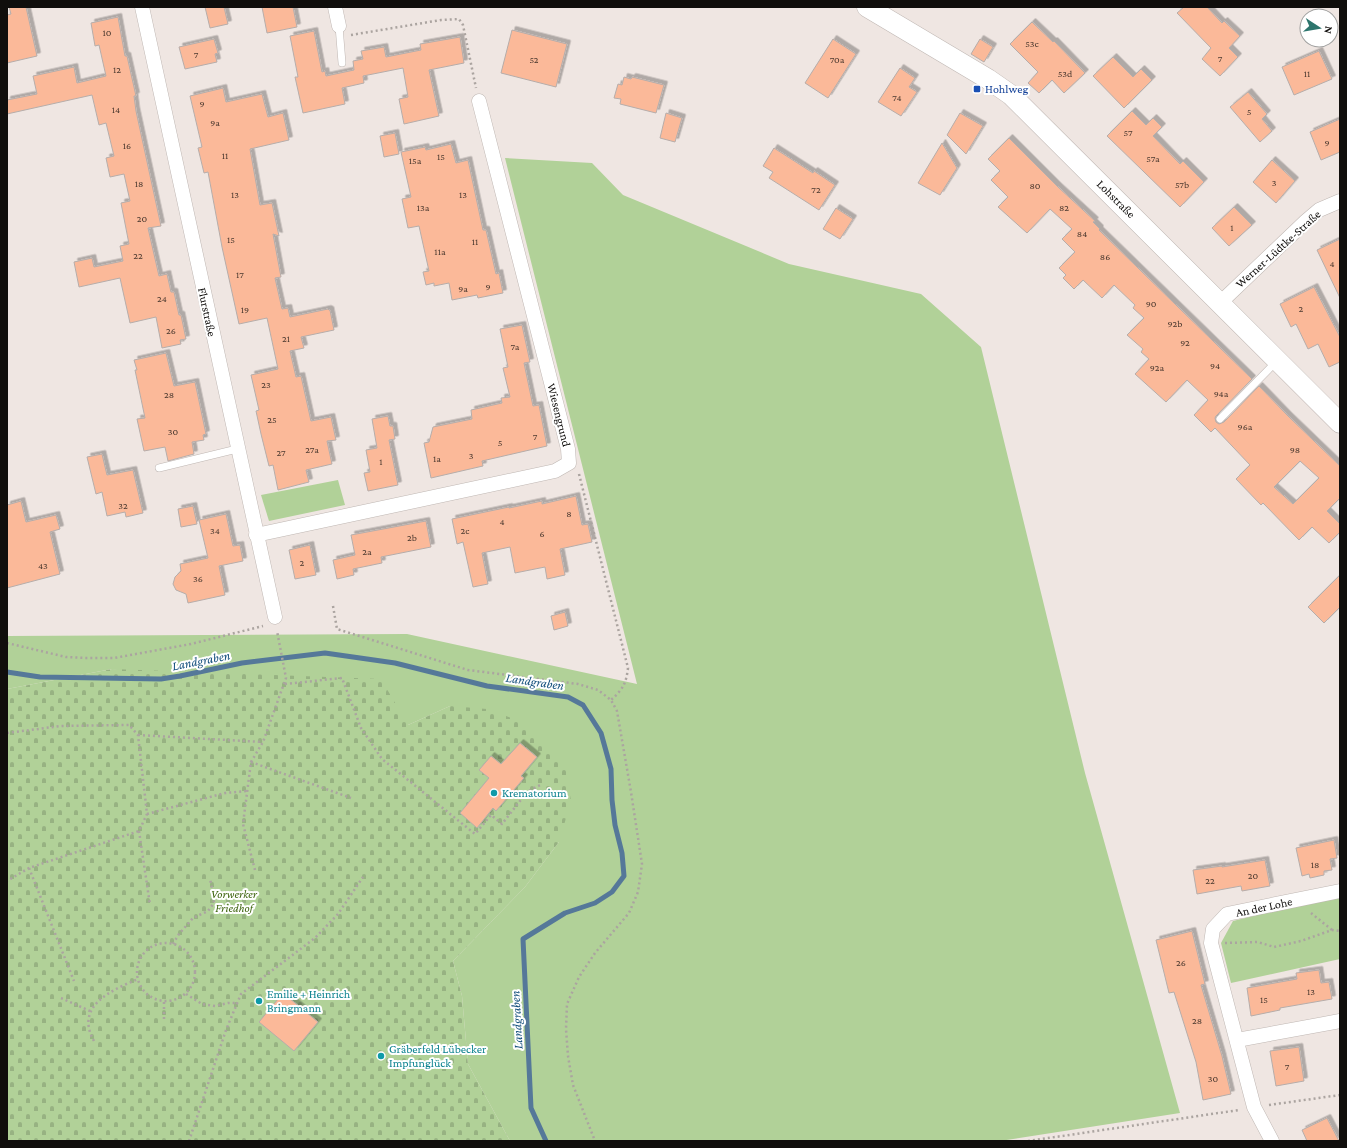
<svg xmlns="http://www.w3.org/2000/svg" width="1347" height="1148" font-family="'Crimson Pro',serif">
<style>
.green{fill:#b1d198}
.cemetery{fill:url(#cemetery-stones)}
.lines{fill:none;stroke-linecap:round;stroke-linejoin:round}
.stream{stroke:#557899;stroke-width:5}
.building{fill:#fbb999;stroke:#b6adaa;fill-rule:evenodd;filter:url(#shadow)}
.lane-casing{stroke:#bfb7b3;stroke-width:8}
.street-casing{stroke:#bfb7b3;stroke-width:15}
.secondary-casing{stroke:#bfb7b3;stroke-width:21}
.path{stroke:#aba4a0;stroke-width:2.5;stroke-dasharray:2 3;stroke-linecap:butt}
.lane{stroke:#fff;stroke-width:7}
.street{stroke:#fff;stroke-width:14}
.secondary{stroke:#fff;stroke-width:20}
.transit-dot{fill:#1a4fb4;stroke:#fff;stroke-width:1.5}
.culture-dot{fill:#0f9aa8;stroke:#fff;stroke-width:1.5}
.labels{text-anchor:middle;stroke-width:4;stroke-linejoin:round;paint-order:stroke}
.number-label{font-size:10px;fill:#4b392f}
.transit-label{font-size:12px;fill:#164399;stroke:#fff;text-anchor:start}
.street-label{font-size:12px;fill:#100e0c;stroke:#fff}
.culture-label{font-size:12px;fill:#0d838f;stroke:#fff;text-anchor:start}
.park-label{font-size:12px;font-style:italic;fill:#3d640e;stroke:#fff}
.water-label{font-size:13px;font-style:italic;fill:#16517e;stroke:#fff}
</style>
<defs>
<pattern id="cemetery-stones" width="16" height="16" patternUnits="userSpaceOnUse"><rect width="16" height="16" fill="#b1d198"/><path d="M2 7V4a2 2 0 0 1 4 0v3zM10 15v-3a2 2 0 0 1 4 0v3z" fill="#97b282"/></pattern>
<filter id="shadow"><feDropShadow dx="3.5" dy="-3.5" stdDeviation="0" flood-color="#0004"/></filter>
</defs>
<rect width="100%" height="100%" fill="#efe6e2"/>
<g class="green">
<path d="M505,158L592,163L623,195L789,264L921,294L981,347L1085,773L1180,1113L1000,1141H510L468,1064L462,996L453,961L525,887L559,842L450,706L408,725L112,669L7,689V636L407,634L637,684Z"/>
<path d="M338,480L345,505L269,521L261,495Z"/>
<path d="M1340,897V959L1231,983L1221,943L1233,921L1302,904Z"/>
</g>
<path class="cemetery" d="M112,669L381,679L408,725L450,706L487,709L522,722L565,766L571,801L559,842L525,887L453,961L462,996L468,1064L510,1141H7V689Z"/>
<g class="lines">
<path class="stream" d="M7,672L40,677L161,679L180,676L242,663L325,653L395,663L487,686L568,697L583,705L601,733L611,769L612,800L615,825L622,853L624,876L612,892L595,903L565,913L523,939L531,1108L546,1141"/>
</g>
<g class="building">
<path d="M9,7H26L37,56L7,63V15L11,14Z"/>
<path d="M205,7H224L228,24L210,28Z"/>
<path d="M262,7H293L297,27L267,33Z"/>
<path d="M1184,7H1207L1222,23L1224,21L1240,36L1229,48L1238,57L1220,76L1202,59L1211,48L1177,13Z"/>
<path d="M118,17L125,56H127L136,96H134L136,111L161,226L148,228L159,276L167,274L171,292H174L179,315H181L186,339L180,340L181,344L162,348L156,317L130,323L120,278L79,287L74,262L92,258L94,267L123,261L120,246L129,244L121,203L130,201L124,174L110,177L106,158L114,156L106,123L99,125L92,95L7,114V100L37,94L33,76L74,67L77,83L106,76L99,45L95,46L91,23Z"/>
<path d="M1032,22L1053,42L1054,41L1085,73L1064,93L1052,80L1039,93L1028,83L1038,72L1010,44Z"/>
<path d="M512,30L567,44L556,87L501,73Z"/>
<path d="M314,31L322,72L325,71L326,76L354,70L353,61L363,59L361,51L384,47L386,57L421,50L420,44L460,37L464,63L429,70L439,116L404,124L399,99L408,97L403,68L363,76L364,83L342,88L345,104L303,113L295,77H298L290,36Z"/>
<path d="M214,39L218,53L215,54L217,62L185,69L179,47Z"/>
<path d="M833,39L856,54L828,98L805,83Z"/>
<path d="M980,39L993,47L984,62L971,54Z"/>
<path d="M1319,51L1332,79L1294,95L1282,67Z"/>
<path d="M1113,57L1133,77L1141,69L1152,80L1124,108L1093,76Z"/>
<path d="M900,68L915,78L909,87L917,92L901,116L878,102Z"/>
<path d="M624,77L631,79L632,77L664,85L656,113L620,104L621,99L614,98L618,84L622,85Z"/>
<path d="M223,88L226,102L262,94L268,117L283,113L289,140L250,149L260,205L272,203L279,236L273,234L281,277L275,278L282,309L288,308L290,317L328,309L329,310H330L334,330L301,337L304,348L290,351L296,377L301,376L311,421L331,417L336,440L327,441L332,464L306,470L309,482L278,490L273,465L269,466L261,434L256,411L259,410L251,375L278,369L267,318L239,324L222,247L208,172L204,173L198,148L202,147L190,96Z"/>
<path d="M1248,92L1267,114L1262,119L1272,131L1260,142L1230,107Z"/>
<path d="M1132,111L1146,125L1153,118L1162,127L1153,136L1180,164L1183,161L1204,182L1180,207L1107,136Z"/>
<path d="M666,113L682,118L675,142L660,138Z"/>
<path d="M960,113L983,126L966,154L947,135Z"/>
<path d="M1340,119V152L1321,160L1310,132Z"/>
<path d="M395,133L399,154L384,157L380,136Z"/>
<path d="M1009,138L1058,187L1095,221L1093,222L1100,229L1099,230L1252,379L1216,416L1215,418L1216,422L1219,424L1224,422L1259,386L1288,416L1340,466V498L1327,511L1340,524V532L1329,543L1312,527L1299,540L1263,503L1261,505L1236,479L1250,465L1215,428L1211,432L1194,415L1208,400L1187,380L1166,402L1135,374L1149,359L1141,352L1143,349L1127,335L1144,318L1133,308L1135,305L1114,285L1102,298L1083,280L1074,289L1063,278L1066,275L1059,268L1075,252L1062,239L1072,229L1050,209L1027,233L998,207L1008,197L991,180L1000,171L988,159ZM1300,461L1319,478L1293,504L1274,487Z"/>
<path d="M942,143L957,168L940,195L918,183Z"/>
<path d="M451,144L456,163L468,160L483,230H486L496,274L499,273L503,293L478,298L477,295L452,300L449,283L434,286V283L426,285L423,272L429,271L419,226L408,228L402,199L411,197L401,152L425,147L426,150Z"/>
<path d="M774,148L813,173L814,171L835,185L819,210L769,178L773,172L763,166Z"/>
<path d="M1272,160L1295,181L1276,203L1253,182Z"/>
<path d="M1234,207L1252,225L1229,246L1212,228Z"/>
<path d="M836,208L853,219L840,239L823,229Z"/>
<path d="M1340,239V298L1317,250Z"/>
<path d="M1314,287L1340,337V362L1329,367L1318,344L1308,349L1296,324L1291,327L1280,304Z"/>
<path d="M522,325L530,362L524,363L533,406L539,405L547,446L482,461L483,466L431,478L424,443L429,442L433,427L472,419L471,410L502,403L501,398L510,397L503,368L508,367L500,329Z"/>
<path d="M166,353L174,386L195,382L206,434L203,435L204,440L192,442L194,454L168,461L165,447L144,451L137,419L145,418L135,370H137L134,360Z"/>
<path d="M388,416L390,426H393L395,439L389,440L398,485L368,491L364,473L370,472L366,450L377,448L372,419Z"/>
<path d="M102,454L107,475L133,470L143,513L126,517L125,512L107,516L102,492L96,494L87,457Z"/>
<path d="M576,496L582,525L588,524L592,542L560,549L565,575L547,579L545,567L515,573L510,547L482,553L488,584L473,587L463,542L457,544L452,519L509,507V508L542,501V504Z"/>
<path d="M21,501L26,522L56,515L60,529L50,532L60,574L7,588V505Z"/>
<path d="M193,506L197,524L181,527L178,509Z"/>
<path d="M226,514L233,546L240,545L243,561L219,566L225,595L188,603L186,594L176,590L173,584L175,577L181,571L180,564L208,558L199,520Z"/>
<path d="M426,521L431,547L381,557L382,563L353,569L354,575L337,579L333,560L355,555L351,535Z"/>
<path d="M310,545L316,575L295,579L289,550Z"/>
<path d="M1340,575V607L1324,623L1308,607Z"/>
<path d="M565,612L568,626L554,630L551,616Z"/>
<path d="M520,743L537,757L521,776L524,778L496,811L493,808L477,828L460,813L489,778L479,770L491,756L501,764Z"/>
<path d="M1334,840L1337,858L1330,859L1332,870L1324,871V875L1310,878L1309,874L1302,876L1296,848Z"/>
<path d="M1265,860L1270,886L1242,891L1241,886L1197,894L1193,870L1222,866V867Z"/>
<path d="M1192,931L1205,984L1201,985L1222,1056L1231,1094L1203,1100L1196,1062L1174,992L1169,993L1156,940Z"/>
<path d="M1319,970L1321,983L1329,982L1332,999L1280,1008V1010L1251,1016L1247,988L1297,979L1296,973Z"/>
<path d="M283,993L318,1022L294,1051L259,1022Z"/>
<path d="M1299,1047L1304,1081L1276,1086L1270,1051Z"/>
<path d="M1327,1118L1339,1141H1307L1302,1130Z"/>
</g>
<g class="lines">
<defs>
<g id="lane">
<path d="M339,26L342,63"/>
<path d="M1220,419L1276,362"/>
<path d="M159,468L237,449"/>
</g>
<g id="street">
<path d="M142,7L275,617"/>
<path d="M335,7L339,26"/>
<path d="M1220,303L1306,221L1319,210L1340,201"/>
<path d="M256,535L555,471L569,463L568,449L479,101"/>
<path d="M1237,1040L1340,1021"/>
<path d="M1272,1141L1254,1107L1211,943L1213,929L1227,914L1340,891"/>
</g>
<path id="secondary" d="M867,7L988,79L1011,95L1340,423"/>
</defs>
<use href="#lane" class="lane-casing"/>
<use href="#street" class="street-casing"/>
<use href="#secondary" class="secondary-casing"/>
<g class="path">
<path d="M351,35L441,20L459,19L463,25L476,88"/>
<path d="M579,474L628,668C626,684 623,689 611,700"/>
<path d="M333,606L337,629L468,670L578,684L598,690L611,700L617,711L631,792L642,864L638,892L629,913L595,953L579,977L567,1004L566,1029L568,1056L573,1085L595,1141"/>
<path d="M7,643L66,657L86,658H114L191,644L263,626"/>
<path d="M285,684L342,678L361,728L382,759L475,834L491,815L502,824L527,792L542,784"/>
<path d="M7,733L61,726L129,725L138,735L147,814L139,831L29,868L7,881"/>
<path d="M138,735L263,742"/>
<path d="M251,762L351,798"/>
<path d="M147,814L225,793L247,791"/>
<path d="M139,831L150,905"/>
<path d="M29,868L74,981"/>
<path d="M255,870L243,824L251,762L263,742L286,678L277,631"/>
<path d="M1311,913L1332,930"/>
<circle cx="166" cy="972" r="29"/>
<path d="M1225,943L1258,942L1274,947L1301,941L1332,930L1340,931"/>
<path d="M173,944L179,934L193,918L208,911L214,903L213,892L210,879"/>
<path d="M186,994L202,1004L215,1006L228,1003H237"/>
<path d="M61,998L90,1011"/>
<path d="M164,1019V1002"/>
<path d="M94,1041C74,1006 112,990 138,979"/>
<path d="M1269,1105L1340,1095"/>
<path d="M189,1141L226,1030L241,994L315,938L338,914L363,877"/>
<path d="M1028,1141L1239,1110"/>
</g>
<use href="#lane" class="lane"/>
<use href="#street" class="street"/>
<use href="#secondary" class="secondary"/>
</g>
<rect class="transit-dot" x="973" y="85" width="8" height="8" rx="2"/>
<g class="culture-dot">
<circle cx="494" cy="793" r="4"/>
<circle cx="259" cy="1001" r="4"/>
<circle cx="381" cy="1056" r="4"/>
</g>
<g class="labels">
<g class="number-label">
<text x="107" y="36">10</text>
<text x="1032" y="47">53c</text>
<text x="196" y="58">7</text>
<text x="1220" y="62">7</text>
<text x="534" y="63">52</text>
<text x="837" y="63">70a</text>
<text x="117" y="73">12</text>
<text x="1065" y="77">53d</text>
<text x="1307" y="77">11</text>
<text x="897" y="101">74</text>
<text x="202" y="107">9</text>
<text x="116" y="113">14</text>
<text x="1249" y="115">5</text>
<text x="215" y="126">9a</text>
<text x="1128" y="136">57</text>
<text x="1327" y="146">9</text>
<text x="127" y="149">16</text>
<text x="225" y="159">11</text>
<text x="441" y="160">15</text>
<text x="1153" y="162">57a</text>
<text x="415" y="164">15a</text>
<text x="1274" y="186">3</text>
<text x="139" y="187">18</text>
<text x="1182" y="188">57b</text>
<text x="1035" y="189">80</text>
<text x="816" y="193">72</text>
<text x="235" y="198">13</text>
<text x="463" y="198">13</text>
<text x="423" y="211">13a</text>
<text x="1064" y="211">82</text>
<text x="142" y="222">20</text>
<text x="1232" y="231">1</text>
<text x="1082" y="237">84</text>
<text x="231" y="243">15</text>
<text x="475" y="245">11</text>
<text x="440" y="255">11a</text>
<text x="138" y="259">22</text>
<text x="1105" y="260">86</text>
<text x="1332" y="267">4</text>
<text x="240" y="278">17</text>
<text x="488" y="290">9</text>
<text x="463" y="292">9a</text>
<text x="162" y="302">24</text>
<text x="1151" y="307">90</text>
<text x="1301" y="312">2</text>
<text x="245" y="313">19</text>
<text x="1175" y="327">92b</text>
<text x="171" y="334">26</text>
<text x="286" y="342">21</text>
<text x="1185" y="346">92</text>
<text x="515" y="350">7a</text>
<text x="1215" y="369">94</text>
<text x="1157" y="371">92a</text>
<text x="266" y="388">23</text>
<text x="1221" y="397">94a</text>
<text x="169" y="398">28</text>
<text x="272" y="423">25</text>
<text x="1245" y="430">96a</text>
<text x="173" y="435">30</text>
<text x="535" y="440">7</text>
<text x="500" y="446">5</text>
<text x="312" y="453">27a</text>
<text x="1295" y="453">98</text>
<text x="281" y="456">27</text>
<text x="471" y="459">3</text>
<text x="437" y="462">1a</text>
<text x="381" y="465">1</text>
<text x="123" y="509">32</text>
<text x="569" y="517">8</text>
<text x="502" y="525">4</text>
<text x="215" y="534">34</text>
<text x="465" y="534">2c</text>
<text x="542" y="537">6</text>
<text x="412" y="541">2b</text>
<text x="367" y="555">2a</text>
<text x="302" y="566">2</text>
<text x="43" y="569">43</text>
<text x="198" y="582">36</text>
<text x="1315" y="868">18</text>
<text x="1253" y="879">20</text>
<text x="1210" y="884">22</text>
<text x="1181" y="966">26</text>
<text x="1311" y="995">13</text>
<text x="1264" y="1003">15</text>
<text x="1197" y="1024">28</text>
<text x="1287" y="1070">7</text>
<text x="1213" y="1082">30</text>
</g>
<g class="transit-label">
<text x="985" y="93">Hohlweg</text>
</g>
<g class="street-label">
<text transform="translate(1116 199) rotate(45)" y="4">Lohstraße</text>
<text transform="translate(1278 249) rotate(-42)" y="4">Werner-Lüdtke-Straße</text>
<text transform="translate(207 312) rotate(78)" y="4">Flurstraße</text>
<text transform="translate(559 415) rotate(76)" y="4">Wiesengrund</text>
<text transform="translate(1264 907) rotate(-12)" y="4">An der Lohe</text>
</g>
<g class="culture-label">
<text x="502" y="797">Krematorium</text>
<text x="267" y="998">Emilie + Heinrich<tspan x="267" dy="14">Bringmann</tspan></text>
<text x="389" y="1053">Gräberfeld Lübecker<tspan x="389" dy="14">Impfunglück</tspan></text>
</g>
<g class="park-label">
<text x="234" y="898">Vorwerker<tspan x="234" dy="14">Friedhof</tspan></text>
</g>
<g class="water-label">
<text transform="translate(201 660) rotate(-11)" y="5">Landgraben</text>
<text transform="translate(535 681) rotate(8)" y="5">Landgraben</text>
<text transform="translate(516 1020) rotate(-93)" y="5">Landgraben</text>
</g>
</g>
<rect width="1347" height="1148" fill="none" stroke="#100e0c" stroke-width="16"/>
<g transform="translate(1319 28) rotate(102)"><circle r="19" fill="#ffffff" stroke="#9f9f9e"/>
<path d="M0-3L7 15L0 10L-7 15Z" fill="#2d756d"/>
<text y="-6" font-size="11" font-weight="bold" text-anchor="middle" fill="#100e0c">N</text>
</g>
</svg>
